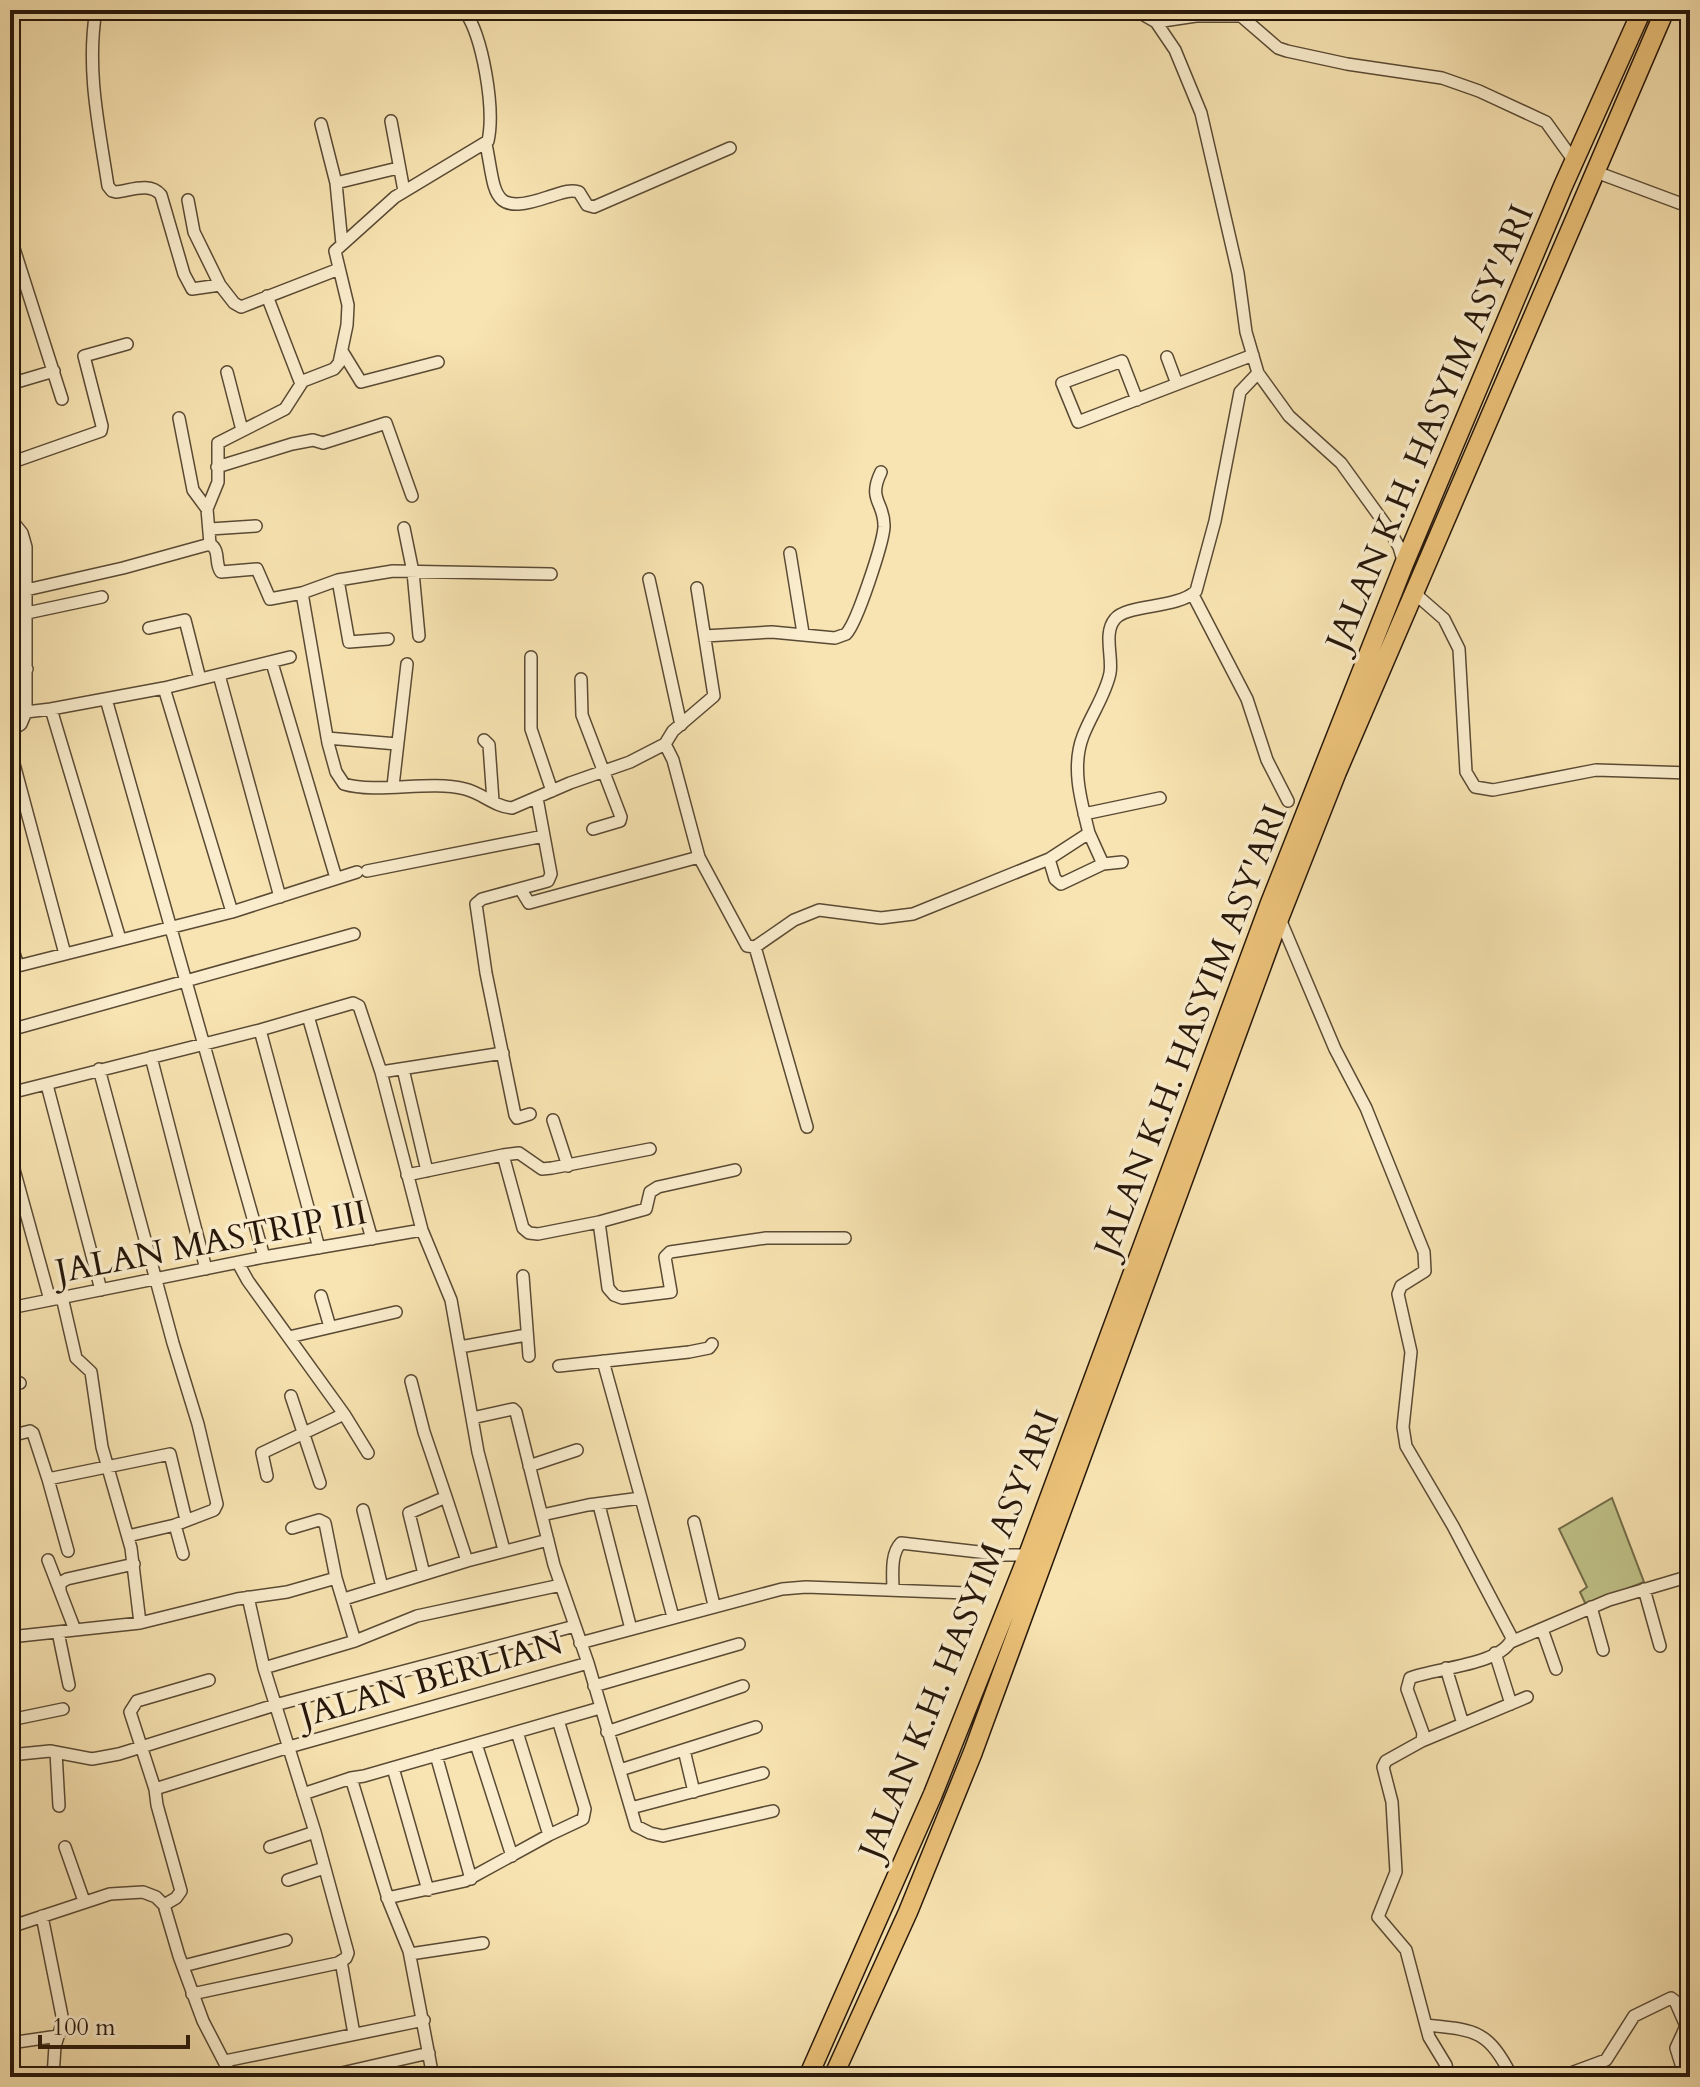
<svg xmlns="http://www.w3.org/2000/svg" width="1700" height="2087" viewBox="0 0 1700 2087" font-family="Cardo,serif">
<rect width="100%" height="100%" fill="#f8e4b2"/>
<filter id="stains"><feTurbulence type="fractalNoise" baseFrequency=".0025" numOctaves="4"/><feColorMatrix values="0 0 0 0 .2 0 0 0 0 .09 0 0 0 0 .02 0 0 0 .5 -.17"/></filter>
<radialGradient id="worn" r=".72"><stop offset=".6" stop-color="#630" stop-opacity="0"/><stop offset="1" stop-color="#630" stop-opacity=".3"/></radialGradient>
<path fill="#c0c389" stroke="#736d4a" stroke-width="2" d="M1612 1498 1644 1582 1586 1605 1580 1592 1587 1587 1559 1529Z"/>
<g fill="none" stroke-linecap="round" stroke-linejoin="round">
<defs>
<path id="minor" d="M96 10C86 70 99 127 108 186L112 191 116 192C132 190 150 182 161 195L184 274 192 289 220 285 234 303 241 307 339 269
M1135 10 1156 22 1175 50 1201 113 1238 273 1246 332 1258 373 1289 416 1341 463 1390 531 1399 547 1404 564
M1156 22 1196 16H1241L1278 48 1287 51 1347 64 1442 78 1479 91 1546 122 1574 161
M391 121 404 191
M321 124 336 183
M486 144C496 193 490 217 548 197 559 194 568 189 579 192L587 205 594 207 730 148
M1596 172 1690 207
M188 200 194 232 220 285
M10 236 62 399
M342 244 336 183 398 168
M267 296 301 384
M342 351 361 382 438 362
M1167 357 1177 384
M227 372 242 430
M10 384 54 371
M1137 400 1122 361 1062 383 1078 422 1253 355
M179 418 193 490 207 509
M10 463 101 431 102 426 84 356 127 344
M217 467 292 444 313 440 323 443 386 423 412 496
M10 518 22 533 26 547V712L21 724 10 731
M404 528 413 572 419 636
M210 529 256 526
M210 544C221 551 214 563 221 572L257 569 270 599 302 593 328 743 336 772 344 784C378 794 429 780 465 789 482 793 495 807 512 808L570 783 630 762 665 744 673 760 699 857 747 946 755 947 794 920 819 910 881 918 913 914 1049 859 1089 833C1081 801 1071 767 1083 736 1091 715 1106 694 1110 673 1113 657 1103 633 1115 619 1127 604 1177 609 1196 591L1215 521 1240 392 1258 373
M790 553 803 633
M649 579 681 725
M338 580 349 642 388 639
M26 590 123 568 210 544 207 509 218 482V443L285 409 303 381 334 369 339 363 347 325 348 305 335 251 395 197 488 141C495 109 483 36 464 10
M1415 591 1420 598 1444 619 1459 649 1466 772 1475 787 1493 790 1596 770 1690 773
M302 593 338 580 393 571 551 574
M1193 595 1247 699 1267 760 1288 801
M27 613 102 597
M149 628 185 620 200 679
M705 636 772 632 835 638 846 634C857 623 883 543 884 527 885 502 867 501 881 472
M531 657V729L552 791
M272 663 336 878
M10 670 27 669
M219 675 280 897
M581 679 582 715 621 817 620 821 593 829
M164 688 232 912
M106 699 264 1257
M51 709 120 939
M26 712 51 709 164 688 290 657
M327 738 397 744
M484 740 489 745 493 801
M665 744 673 731 714 696 697 588
M10 749 65 954
M393 786 407 664
M1084 814 1160 798
M1089 833 1103 864
M1049 859 1055 879 1061 884 1103 864 1122 862
M367 871 544 836 537 798
M521 890 529 903 699 857
M1280 919 1335 1049 1366 1108 1424 1252 1425 1271 1401 1286 1398 1294 1411 1352 1403 1427 1406 1446 1453 1526 1512 1638C1503 1665 1434 1668 1410 1678L1407 1689 1423 1733 1422 1741
M10 940 18 966
M755 947 807 1127
M10 968 232 912 357 872
M308 1016 372 1239
M10 1030 354 934
M260 1030 319 1248
M151 1057 206 1269
M99 1069 173 1343 198 1424 217 1504 214 1510 175 1525 128 1536
M403 1069 427 1171
M381 1072 503 1053
M47 1085 101 1290
M10 1093 260 1030 353 1003 359 1006 381 1072 422 1230 451 1300 478 1452 504 1550
M530 1114 517 1118 515 1115 486 973 476 904 482 899 548 881 551 874 544 836
M553 1120 568 1166
M10 1155 50 1300
M503 1155 519 1153 542 1169 552 1168 650 1149
M407 1175 503 1155 523 1228 529 1233 538 1234 599 1222 608 1288 614 1295 622 1298 671 1292 665 1257 670 1252 766 1238H845
M599 1222 646 1209 650 1192 658 1187 735 1170
M238 1263 248 1281 344 1414 368 1453
M523 1276 529 1356
M321 1296 330 1327
M62 1297 76 1358 91 1372 102 1447 131 1548 140 1623
M10 1308 264 1257 422 1230
M289 1337 396 1312
M460 1347 526 1335
M603 1361 641 1498
M559 1366 689 1352 709 1348 712 1344
M411 1381 424 1432 446 1497 409 1513 424 1574
M10 1385 20 1383
M291 1396 320 1483
M472 1418 513 1409 516 1412 554 1565 588 1663 636 1826 650 1833 663 1836 773 1811
M10 1436 30 1431 33 1433 48 1479 170 1454 186 1520
M529 1466 577 1450
M267 1476 262 1453 344 1414
M48 1479 68 1551
M446 1497 467 1561
M599 1505 631 1629
M363 1510 382 1587
M542 1515 588 1505 641 1498 673 1617
M694 1522 714 1605
M175 1525 183 1554
M292 1528 319 1520 325 1523 336 1578 355 1641
M10 1530 13 1538
M48 1560 75 1630
M60 1589V1583L67 1579 134 1564
M1644 1589 1660 1646
M893 1590C893 1576 890 1554 901 1543L1005 1555H1028
M248 1597 264 1668
M344 1599 467 1561 548 1540
M1591 1607 1603 1650
M1542 1629 1556 1669
M58 1632 69 1685
M10 1637 140 1623 237 1599 287 1592 336 1578
M1511 1642 1609 1600 1690 1576
M580 1643 782 1589 806 1587 967 1593
M1495 1653 1511 1704
M1446 1668 1463 1724
M594 1686 739 1644
M10 1720 63 1709
M517 1732 549 1835
M607 1732 743 1686
M476 1744 512 1856
M684 1750 694 1792
M56 1752 59 1806
M10 1755 50 1751 92 1759 119 1754 275 1705 575 1626
M436 1755 471 1879
M393 1768 428 1890
M620 1770 756 1727
M351 1778 389 1902 409 1951 433 2077
M155 1789 289 1747 588 1663
M303 1794 351 1778 364 1776 600 1708
M631 1808 763 1773
M65 1847 84 1901
M270 1847 315 1832
M288 1880 324 1868
M387 1898 465 1881 549 1835 583 1819 585 1809 558 1720
M164 1905 176 1898 181 1891 157 1805 155 1789 130 1712 137 1701 209 1680
M42 1916 63 2021 55 2046 53 2077
M10 1927 110 1894 143 1892 156 1897 164 1905 179 1956 203 2021 232 2077
M410 1954 483 1943
M341 1961 354 2034
M183 1966 286 1940
M192 1994 338 1963 346 1958 348 1953 315 1832 264 1668 355 1641 417 1616 561 1585
M1426 2025C1476 2030 1488 2030 1512 2077
M10 2043 58 2036
M225 2061 424 2020
M324 2077 429 2053
M1449 2077 1446 2065 1429 2037 1406 1950 1378 1917 1396 1872 1392 1802 1383 1767 1386 1761 1422 1741 1527 1697
M1560 2077 1606 2060 1634 2016 1671 1998 1675 2001 1686 2026 1676 2048 1685 2077"/>
<path id="trunk" d="M808 2077 933 1794 1028 1555 1270 903 1404 564 1563 186 1642 10
M833 2077 908 1912 973 1752 1279 919 1337 772 1665 10"/>
</defs>
<use href="#minor" stroke="#5a4a34" stroke-width="14"/>
<use href="#trunk" stroke="#26170a" stroke-width="21"/>
<use href="#minor" stroke="#faedcd" stroke-width="11"/>
<use href="#trunk" stroke="#ecc279" stroke-width="18"/>
</g>
<g text-anchor="middle" stroke-width="7" stroke-linejoin="round" paint-order="stroke">
<g font-size="34" fill="#26170a" stroke="#faedcd">
<text transform="translate(1429 427) rotate(-67)" y="12">JALAN K.H. HASYIM ASY'ARI</text>
<text transform="translate(1190 1030) rotate(-69)" y="12">JALAN K.H. HASYIM ASY'ARI</text>
<text transform="translate(211 1241) rotate(-11)" y="12">JALAN MASTRIP III</text>
<text transform="translate(958 1634) rotate(-68)" y="12">JALAN K.H. HASYIM ASY'ARI</text>
<text transform="translate(431 1678) rotate(-16)" y="12">JALAN BERLIAN</text>
</g>
</g>
<rect width="1700" height="2087" fill="none" stroke="#f8e4b2" stroke-width="40"/>
<rect x="12" y="12" width="1676" height="2063" fill="none" stroke="#26170a" stroke-width="4"/>
<rect x="20" y="20" width="1660" height="2047" fill="none" stroke="#26170a" stroke-width="2"/>
<path d="M40 2035v12h148v-12" fill="none" stroke="#26170a" stroke-width="4"/>
<text x="52" y="2035" font-size="24" fill="#26170a" stroke="#faedcd" stroke-width="6" paint-order="stroke">100 m</text>
<rect width="100%" height="100%" filter="url(#stains)"/>
<rect width="100%" height="100%" fill="url(#worn)"/>
</svg>
